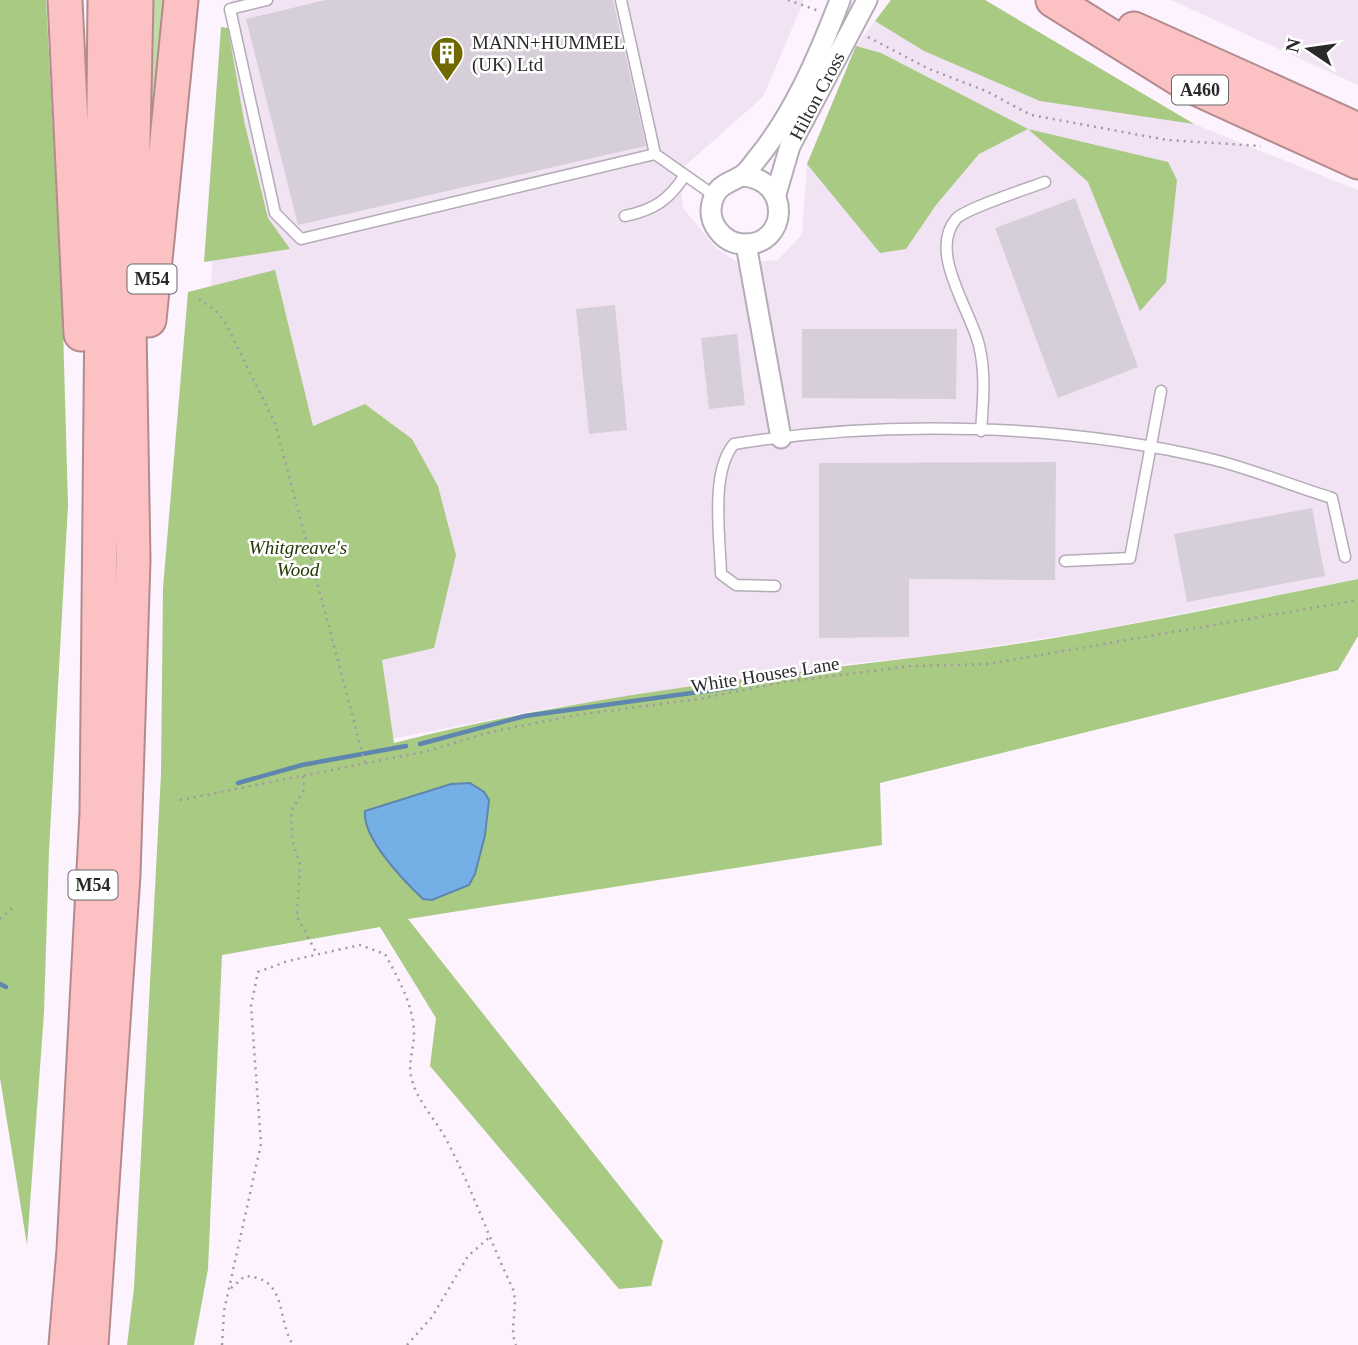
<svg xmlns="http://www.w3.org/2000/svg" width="1358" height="1345" viewBox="0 0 1358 1345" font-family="'Times New Roman',serif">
<rect width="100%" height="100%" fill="#fcf3fe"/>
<path fill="#f1e3f3" d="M232 0H804L763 97 679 171 683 208 716 248 739 263 778 260 802 234 807 164 856 46 891 0H985L1194 124 1358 190V579L1103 629 938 655 828 666 718 685 555 707 299 757 211 287 224 61Z
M1171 0H1358V85Z"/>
<path fill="#c0dba4" d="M154 0H168L153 127 148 126Z"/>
<path fill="#a8ca83" d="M0 0H46L62 292 68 505 49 851 44 1013 27 1245 0 1078Z
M891 0H985L1194 124 1040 101 924 51 875 21Z
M221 27 228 28 244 121 268 218 290 249 204 262Z
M856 46 881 53 1028 129 1168 162 1177 180 1166 282 1140 311 1088 182 1028 129 979 154 936 205 906 249 880 253 807 164Z
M275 270 313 426 365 404 412 439 438 486 456 555 434 648 382 660 394 743C571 698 755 677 936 655 1078 638 1218 607 1358 579V636L1338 670 880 783 882 845 408 919 663 1241 651 1286 619 1289 430 1066 436 1018 380 927 222 955 208 1269 194 1345H127L134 1288 161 774 163 588 188 292Z"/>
<path fill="#74afe6" stroke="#5e86ae" stroke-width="2" d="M470 783 484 792 489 800 485 835 475 874 469 885 432 900 423 899C404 881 362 838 365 811L451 784Z"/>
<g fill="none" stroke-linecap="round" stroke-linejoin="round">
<path stroke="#5e86ae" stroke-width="4.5" d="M420 744 525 716 735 687
M238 783 302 765 406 746
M0 984 6 987"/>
</g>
<path fill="#d6ced8" d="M326 0H613L646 146 298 225 246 19Z
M1075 198 1138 367 1058 398 995 228Z
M615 305 627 430 589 434 576 309Z
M802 329H957L956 399 802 398Z
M737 334 745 405 709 409 701 338Z
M1056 462 1055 580 909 579V637L819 638V463Z
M1312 508 1325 576 1187 602 1174 534Z"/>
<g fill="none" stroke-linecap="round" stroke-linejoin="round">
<defs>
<path id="lane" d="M267 0 230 9 275 213 301 239 655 154
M621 0 655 154 715 196
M625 216C654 210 669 200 685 175
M981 431C983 402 986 374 979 345 970 309 928 252 956 219 964 209 1029 188 1045 182
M1065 561 1130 558 1161 391
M775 586 736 585 721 574C720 537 710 472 734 444 885 419 1067 424 1215 460 1254 470 1293 486 1332 498L1345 557"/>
<g id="street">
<path d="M742 176C793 179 788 247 743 244 723 243 707 223 712 203 716 185 728 184 741 176 747 173 752 165 756 160 794 114 819 55 840 0"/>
<path id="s1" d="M776 194 790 146 867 0"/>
<path d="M746 244 781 438"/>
</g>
<path id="highway" d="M65 0 81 334
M1053 0 1189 85 1358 162
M1134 29 1358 130
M149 320 181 0
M66 1345 74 1250 97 813 105 0
M91 1345 123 875 133 560 129 326 136 0"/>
</defs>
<use href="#lane" stroke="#b4acb6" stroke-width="13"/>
<use href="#street" stroke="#b4acb6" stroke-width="23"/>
<use href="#highway" stroke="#b38b8e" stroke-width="37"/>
<path stroke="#a19aa2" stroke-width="2.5" stroke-dasharray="2 5" stroke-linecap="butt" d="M788 0 819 11
M868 37 929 69 986 91 1031 115 1167 140 1261 146
M199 299 215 310 226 324 275 423 365 763
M303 776 304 789 291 812 292 839 300 865 297 917 317 954
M180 800 428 751 490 732 577 715 698 699 784 682 912 666 988 664 1358 600
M0 919 13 907
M231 1288 245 1276C288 1278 276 1317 293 1345
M222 1345 224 1311 261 1144 251 1006 258 972 288 961 360 945 385 954C398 978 414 1006 414 1034 414 1048 408 1063 411 1076 416 1101 436 1119 447 1141 472 1188 489 1239 512 1287 520 1304 508 1328 516 1345
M407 1345 432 1317 468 1256 491 1236"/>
<use href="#lane" stroke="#fff" stroke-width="10"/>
<use href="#street" stroke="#fff" stroke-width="19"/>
<use href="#highway" stroke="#fcc1c3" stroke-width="33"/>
</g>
<defs>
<symbol id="building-pin" viewBox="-11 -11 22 30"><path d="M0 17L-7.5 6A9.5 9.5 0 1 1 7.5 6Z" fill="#706900" stroke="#fff"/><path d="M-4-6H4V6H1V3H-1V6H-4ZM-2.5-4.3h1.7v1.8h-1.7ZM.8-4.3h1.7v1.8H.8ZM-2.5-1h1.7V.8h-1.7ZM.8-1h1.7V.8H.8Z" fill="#fff"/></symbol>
</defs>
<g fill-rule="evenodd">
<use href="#building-pin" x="428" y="34" width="38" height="52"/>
</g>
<g text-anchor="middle" stroke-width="5" stroke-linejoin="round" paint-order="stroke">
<g fill="#fff" stroke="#6b686b" stroke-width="2">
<rect x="1172" y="75.5" width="56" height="29" rx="5"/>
<rect x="127.5" y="264.5" width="49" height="29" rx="5"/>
<rect x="68.5" y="870.5" width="49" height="29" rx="5"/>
</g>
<g font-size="18" font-weight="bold" fill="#2b282c">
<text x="1200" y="96">A460</text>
<text x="152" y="285">M54</text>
<text x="93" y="891">M54</text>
</g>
<g font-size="19" fill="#2b282c" stroke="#fff" text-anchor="start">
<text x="472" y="49">MANN+HUMMEL<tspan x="472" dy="22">(UK) Ltd</tspan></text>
</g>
<g font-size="19" fill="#2b282c" stroke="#fff">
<text dy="7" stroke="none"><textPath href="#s1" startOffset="107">Hilton Cross</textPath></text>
<text transform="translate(765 674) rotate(-9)" y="7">White Houses Lane</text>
</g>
<g font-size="19" font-style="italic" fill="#253905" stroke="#fff">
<text x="298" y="554">Whitgreave's<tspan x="298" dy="22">Wood</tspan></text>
</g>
</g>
<g transform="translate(1309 49) rotate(283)" stroke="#ffffff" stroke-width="5" paint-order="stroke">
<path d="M0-5L12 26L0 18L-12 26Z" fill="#2b282c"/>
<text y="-10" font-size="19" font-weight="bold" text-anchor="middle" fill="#2b282c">N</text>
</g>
</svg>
